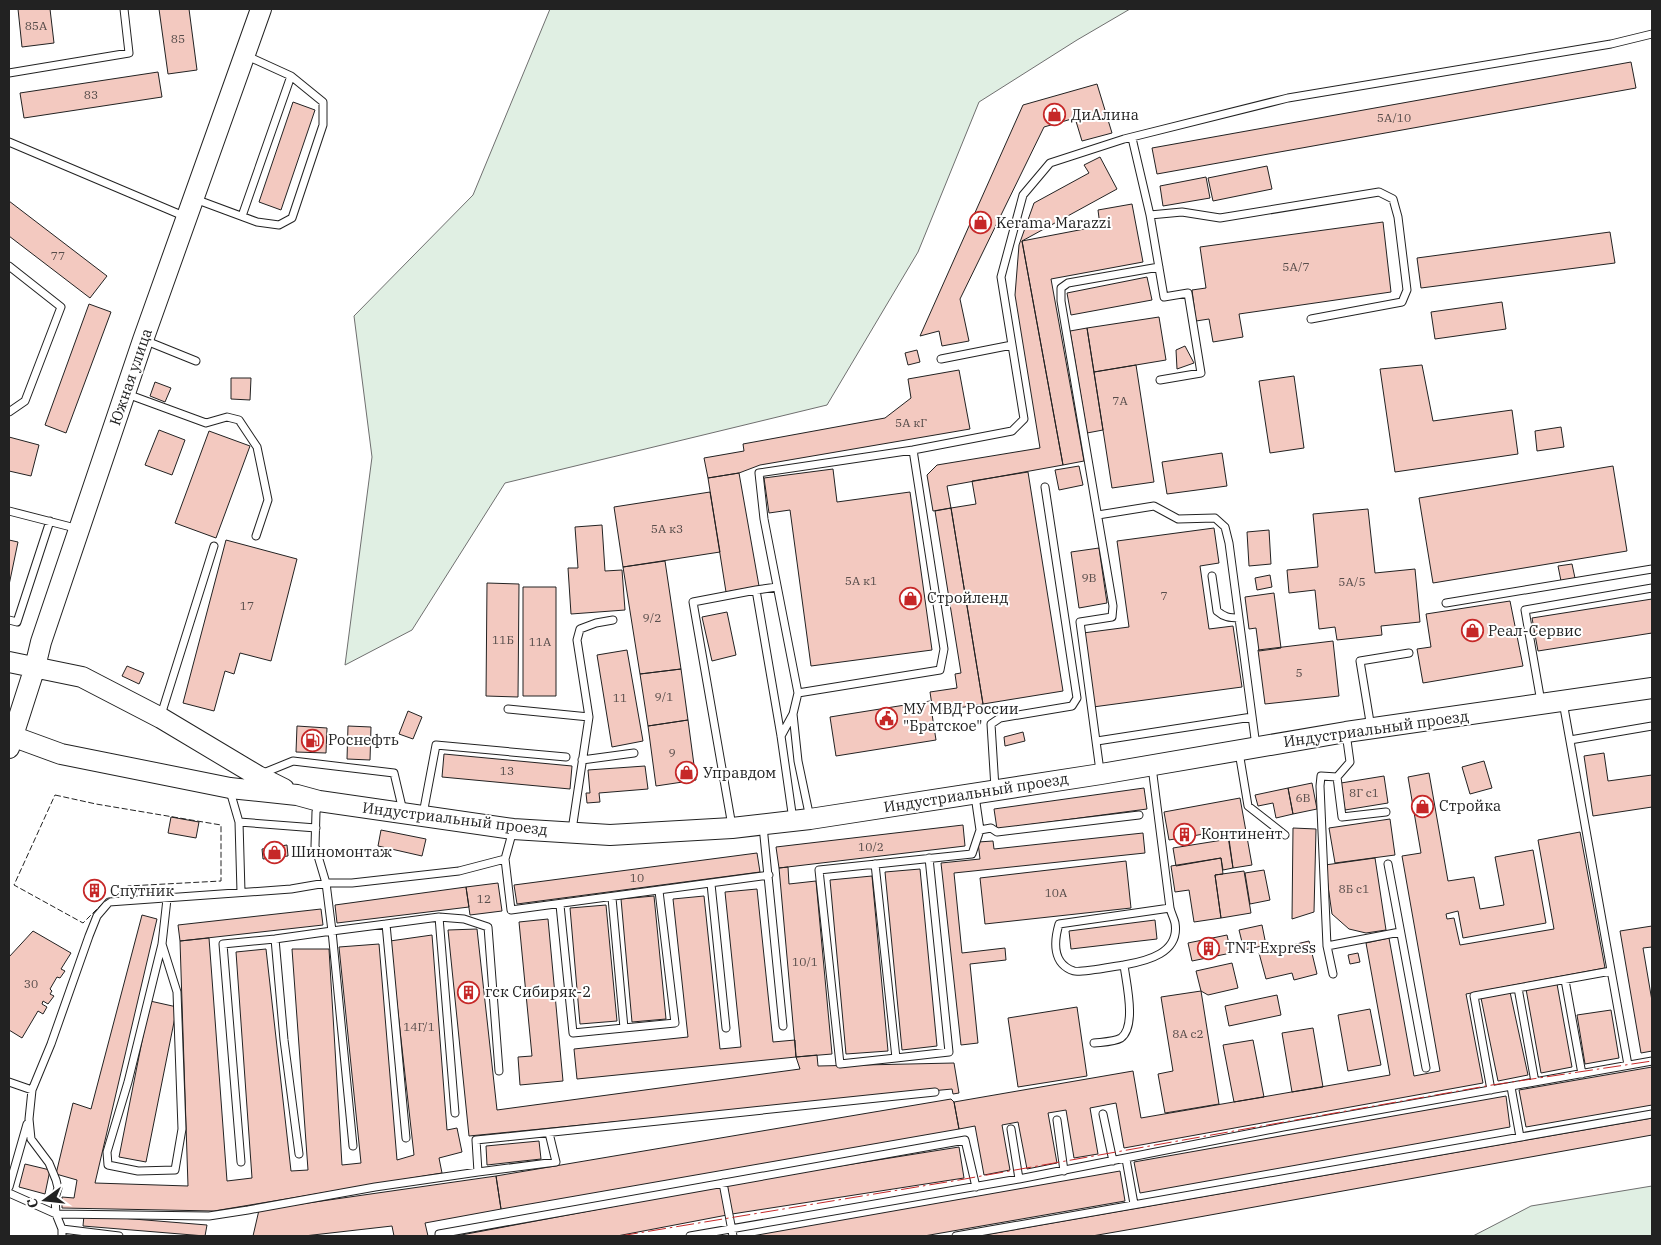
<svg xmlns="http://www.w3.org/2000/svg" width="1661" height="1245" viewBox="0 0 1661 1245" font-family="'IBM Plex Serif',serif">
<rect width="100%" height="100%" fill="#fff"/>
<path fill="#e0efe3" stroke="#6f6f6f" d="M550 9H1130L1077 40 979 102 918 252 827 405 505 483 412 630 345 665 372 457 354 316 473 195Z
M1652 1186V1236H1473L1531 1206Z"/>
<path fill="#f3c9c0" stroke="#222" d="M18 9H50L54 43 22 47Z
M159 9H189L197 70 168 74Z
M1631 62 1636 88 1157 174 1152 148Z
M158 72 162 97 24 118 20 93Z
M1097 84 1112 133 1082 141 1075 118 1044 127 960 299 969 341 942 346 939 331 920 336 1023 105Z
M293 102 315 110 281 210 259 202Z
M1100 157 1117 189 1022 241 1063 465 947 486 951 508 933 511 927 475 937 465 1040 448 1015 295 1019 245 1034 203 1089 173 1084 165Z
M1267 166 1272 189 1213 201 1208 178Z
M1206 177 1210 198 1163 206 1160 186Z
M9 201 107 276 90 298 9 236Z
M1132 204 1143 262 1051 279 1084 461 1063 465 1022 241 1100 226 1098 210Z
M1383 222 1391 292 1239 314 1243 337 1213 342 1209 319 1196 321 1192 290 1206 288 1200 247Z
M1610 232 1615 263 1421 288 1417 258Z
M1147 277 1152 300 1071 315 1067 293Z
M1502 302 1506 329 1435 339 1431 312Z
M89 304 111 312 66 433 45 425Z
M1159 317 1166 360 1094 372 1087 328Z
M1087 328 1103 430 1087 433 1070 331Z
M1185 346 1194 363 1177 369 1176 350Z
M917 350 920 362 908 365 905 353Z
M1136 365 1154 482 1112 488 1094 372Z
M1422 365 1433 421 1512 410 1518 454 1395 472 1380 369Z
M959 370 970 429 760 465 739 473 708 478 704 458 744 451 743 444 885 418 911 398 908 379Z
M1294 376 1304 448 1270 453 1259 381Z
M231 378H251L250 400 231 399Z
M155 382 171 388 165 402 150 396Z
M1561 427 1564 447 1537 451 1535 431Z
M159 430 185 440 172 475 145 465Z
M209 431 250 446 216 538 175 523Z
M9 437 39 445 31 476 9 471Z
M1222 453 1227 486 1167 494 1162 462Z
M1079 466 1083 485 1059 490 1055 470Z
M1613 466 1627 551 1433 583 1419 498Z
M833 469 837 502 910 492 932 650 811 666 790 510 769 513 764 478Z
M1028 472 1063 691 983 704 951 508 976 504 972 481Z
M739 473 759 586 726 592 708 478Z
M710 492 720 552 623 567 614 507Z
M951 508 983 704 933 712 930 692 957 688 955 674 961 673 935 511Z
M1368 509 1375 573 1415 569 1420 622 1381 626 1382 635 1337 640 1335 627 1319 629 1315 590 1289 593 1287 570 1318 567 1313 514Z
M602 525 605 571 622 570 625 610 571 614 568 568H578L575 527Z
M1214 528 1219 563 1200 566 1209 629 1233 626 1242 687 1093 707 1083 633 1129 627 1117 541Z
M1269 530 1271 564 1249 566 1247 532Z
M9 540 18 542 9 585Z
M226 540 297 559 271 661 240 653 234 674 225 671 214 711 183 703Z
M1099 548 1107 603 1079 608 1071 552Z
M665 561 681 669 640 674 623 567Z
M1572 564 1575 578 1561 581 1558 566Z
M1270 575 1272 587 1257 590 1255 578Z
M487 583 519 584 518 697 486 696Z
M523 587H556V696H523Z
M1274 593 1281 648 1259 651 1256 628 1249 629 1245 597Z
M1652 599V633L1538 651 1532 618Z
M1510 601 1523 666 1423 683 1417 649 1431 647 1426 614Z
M727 612 736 655 712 661 702 617Z
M1333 641 1339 696 1265 704 1258 650Z
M627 650 643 741 612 747 597 655Z
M127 666 144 673 139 684 122 676Z
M681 669 688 720 648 726 640 674Z
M930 701 936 740 836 756 830 717Z
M408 711 422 717 413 739 399 734Z
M688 720 696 780 656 786 648 726Z
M297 726 327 728 326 753 296 752Z
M348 726 371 727 370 760 347 759Z
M1023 732 1025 741 1005 746 1004 737Z
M1604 753 1608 781 1652 775V807L1593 816 1584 756Z
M444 754 572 766 570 789 442 777Z
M1484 761 1492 788 1470 794 1462 767Z
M645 766 648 789 599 793 600 802 587 803 586 793H590L588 770Z
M1429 773 1448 881 1474 877 1480 909 1504 905 1495 857 1533 850 1546 923 1463 938 1458 911 1446 914 1447 919 1454 918 1460 945 1554 929 1538 840 1580 832 1605 968 1466 994 1483 1083 1124 1148 1116 1103 1090 1108 1098 1154 1074 1158 1066 1110 1048 1113 1057 1163 1027 1169 1018 1122 1002 1125 1010 1170 984 1175 975 1126 959 1129 954 1102 1133 1071 1141 1118 1390 1075 1366 943 1389 938 1414 1076 1440 1071 1402 856 1421 853 1408 777Z
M1384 776 1388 803 1345 810 1341 783Z
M1312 783 1317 809 1293 814 1288 788Z
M1144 788 1147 809 997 829 994 809Z
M1288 788 1293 814 1276 818 1273 803 1258 806 1255 795Z
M1240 798 1252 865 1233 868 1227 830 1169 840 1164 812Z
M171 817 199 822 196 838 168 833Z
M1390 819 1395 855 1335 863 1329 828Z
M963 825 965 846 779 868 776 847Z
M1293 828 1316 829 1314 912 1292 919Z
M381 830 426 839 422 856 378 846Z
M1143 833 1145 853 954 873 962 953 1005 948 1006 960 970 964 978 1043 961 1045 941 863 980 859 978 842 993 841 994 849Z
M1229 839 1233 868 1223 870 1221 858 1176 866 1173 848Z
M287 845 288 856 263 859 262 849Z
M757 853 760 872 517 904 514 885Z
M1221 858 1223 874 1215 875 1221 918 1194 922 1189 890 1175 892 1171 866Z
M1375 858 1386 930 1366 933 1349 929 1332 914 1325 865Z
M1126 861 1131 908 985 924 980 878Z
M788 867 789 884 816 881 832 1054 796 1057 779 868Z
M920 869 937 1046 902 1050 885 872Z
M1264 870 1270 900 1250 904 1245 873Z
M1244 871 1251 913 1221 918 1215 875Z
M872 876 888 1051 846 1054 830 880Z
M92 883 102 888 96 899 86 893Z
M498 883 502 911 470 915 466 887Z
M466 887 469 907 337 923 335 905Z
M757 889 773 1042 795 1040 796 1057 577 1079 574 1049 688 1037 673 899 704 896 720 1049 741 1047 725 892Z
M654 896 666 1019 632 1022 621 899Z
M606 905 617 1021 580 1024 570 908Z
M321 909 323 925 180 941 178 925Z
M142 915 157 919 95 1183 188 1186 180 941 209 938 227 1181 252 1178 236 952 266 949 291 1171 308 1170 292 949H329L342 1165 361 1163 339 947 379 944 397 1160 414 1155 390 941 432 935 447 1130 457 1128 462 1152 439 1158 442 1173 214 1211 62 1208V1197L74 1198 77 1180 56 1174 73 1103 91 1109Z
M548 919 563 1081 520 1085 518 1057 532 1056 519 922Z
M1155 920 1157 939 1071 949 1069 931Z
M1262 925 1266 945 1244 950 1239 930Z
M1652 926V947L1643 948 1652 1001V1051L1641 1053 1620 931Z
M477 929 497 1110 800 1069 796 1057 817 1055 818 1066 954 1063 959 1093 953 1094 952 1089 469 1136 448 930Z
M33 931 71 953 61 969 65 971 60 978 57 977 50 989 52 991 50 994 54 996 48 1004 43 1001 42 1004 47 1007 43 1014 38 1011 22 1038 9 1030V957Z
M1227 935 1231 953 1192 961 1188 943Z
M1309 941 1317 974 1294 980 1292 973 1266 979 1259 953Z
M1358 953 1360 962 1350 964 1348 955Z
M1232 963 1238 988 1208 995 1201 991 1196 971Z
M1557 984 1572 1067 1541 1073 1526 989Z
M1201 991 1219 1104 1165 1113 1158 1074 1173 1071 1161 997Z
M1510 992 1528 1075 1498 1081 1481 998Z
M1277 995 1281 1015 1229 1026 1225 1006Z
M150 1001 177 1007 146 1162 119 1157Z
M1077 1007 1087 1076 1018 1087 1008 1018Z
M1370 1009 1381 1065 1348 1071 1338 1015Z
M1611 1010 1619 1058 1585 1064 1577 1015Z
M1313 1028 1323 1087 1292 1092 1282 1033Z
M1253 1040 1264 1097 1234 1102 1223 1045Z
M1652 1067V1105L1526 1127 1519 1090Z
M1506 1096 1510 1127 1140 1193 1134 1162Z
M951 1099 954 1102 959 1129 501 1209 496 1176Z
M1652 1118V1135L1144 1227 1092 1236H978Z
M539 1141 541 1159 487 1165 486 1146Z
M959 1147 964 1178 732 1214 727 1184Z
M25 1164 50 1170 45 1194 19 1187Z
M1120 1171 1125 1201 924 1236H752Z
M496 1176 501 1209 425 1223 428 1236H394L392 1226 304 1236H253L259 1210Z
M722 1186 727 1215 617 1236H456Z
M84 1215 207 1225 205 1236 83 1226Z"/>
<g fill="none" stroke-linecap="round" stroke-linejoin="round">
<defs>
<path id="lane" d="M9 73 129 53 124 9
M1132 138 1150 215 1164 297 1188 293 1201 373 1160 380
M9 142 186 217
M195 199 257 222 279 225 292 218 323 125V102L291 76 247 56
M1150 215 1182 212 1220 218 1379 192 1393 199 1398 217 1407 290 1402 302 1311 319
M242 216 291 76
M9 266 61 307 25 401 9 412
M144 340 196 361
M941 359 1012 345
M127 394 206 423 227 417 239 420 257 447 268 500 256 536
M9 511 79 529
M1098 515 1154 506 1178 519 1215 518 1225 527 1229 543 1256 746
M1212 576 1217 611C1224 617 1229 618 1239 618
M777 587 756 590 781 736 793 820
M1446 603 1652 569
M9 620 17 622 50 521
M798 693 764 519 759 473 913 450 1012 431 1024 419 1001 277 1023 195 1050 163 1124 139 1288 98 1611 44 1652 34
M1541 702 1525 610 1652 588
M1563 702 1628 1065
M508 709 589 717
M161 715 214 546
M1371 728 1360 661 1409 653
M781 736 793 714
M1570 740 1652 726
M1097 741 1252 717
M1239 752 1248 806 1285 835
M582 760 634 753
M1152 767 1170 908
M1100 771 1080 622 1112 617 1113 606 1061 301V288L1068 283 1159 267
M261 774 293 761 394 773 403 811
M1337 777 1350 762 1346 733
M995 788 991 724 1000 718 1072 706 1077 698 1045 487
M230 791 239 822 241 892
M1386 812 1342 817 1337 777 1321 776 1320 786 1327 946 1400 932
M423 814 436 745 566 757
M810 818 798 761 793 714 798 693 940 670 944 649 913 450
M239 822 316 828
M732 826 693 602 756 590
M763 826 783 1026
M572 830 589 717 577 640 580 629 596 623 613 620
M980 830 991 828 997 832 1139 815
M505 859 511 910 769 875
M875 864 896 1058 949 1052 929 858
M1388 864 1426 1068
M711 884 726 1028
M612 898 624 1028
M560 905 573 1033 675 1023 659 891
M439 917 464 919 488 927 499 1071
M386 924 439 917 455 1113
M275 939 284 1040 299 1154
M162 944 177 992 182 1129 175 1170 138 1171 108 1165 107 1152 128 1082 162 944 167 899
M1327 946 1333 974
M1565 980 1582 1074
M1518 988 1535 1082
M1094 1043C1102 1042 1114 1042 1121 1038 1137 1026 1126 982 1124 965 1115 966 1081 973 1074 971 1052 964 1054 941 1059 924L1170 908C1171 913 1174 918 1175 923 1180 953 1147 961 1124 965
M896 1058 840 1064 819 870 972 854 980 830 975 796
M9 1082 32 1090
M1511 1087 1520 1137
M1491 1090 1474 996 1611 971
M1103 1114 1113 1161
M1057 1120 1064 1171
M1011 1129 1019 1179
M353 1146 332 931 386 924 406 1138
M1126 1159 1134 1204
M241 1162 223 944 275 939 332 931 326 883 315 846 316 812 319 802
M478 1172 556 1162 549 1133
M723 1183 733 1236
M9 1187 27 1124
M9 1193 56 1214 209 1216 248 1210 375 1187 478 1172 476 1140 935 1092
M62 1229 119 1236
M62 1236V1229L56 1214 55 1198 58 1188 56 1180 49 1163 31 1139 29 1119 32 1090 51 1044 89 936 97 916 109 902 291 889 326 883H352L459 871 505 859 513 830
M439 1236V1234L965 1140 976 1187
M690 1236 1019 1179 1283 1127 1652 1061
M956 1236 1652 1114"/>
<path id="secondary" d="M9 662 82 677 161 718 258 776 284 789
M9 735 61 754 230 788 297 795 319 801 513 829 610 835 732 828 810 819 1101 774 1346 732 1652 688
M9 748 35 667 41 642 143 340 261 9"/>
</defs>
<use href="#lane" stroke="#222" stroke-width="9"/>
<use href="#secondary" stroke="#222" stroke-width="22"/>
<use href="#lane" stroke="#fff" stroke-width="7"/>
<use href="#secondary" stroke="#fff" stroke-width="20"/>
<path stroke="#222" stroke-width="1" stroke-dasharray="6 2.5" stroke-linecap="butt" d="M55 795 96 804 221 825V881L128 886 104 902 83 923 14 885Z"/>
<path stroke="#c62828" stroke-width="1" stroke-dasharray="18 4 2.5 4" stroke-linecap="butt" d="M620 1236 959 1180 1492 1085 1652 1061"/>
</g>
<defs>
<symbol id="shop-ring" viewBox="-11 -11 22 22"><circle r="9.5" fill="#fff" stroke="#c62828" stroke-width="1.5"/><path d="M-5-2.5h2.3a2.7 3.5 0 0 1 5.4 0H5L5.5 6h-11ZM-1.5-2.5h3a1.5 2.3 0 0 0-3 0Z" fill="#c62828"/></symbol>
<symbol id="civic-ring" viewBox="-11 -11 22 22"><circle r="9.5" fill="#fff" stroke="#c62828" stroke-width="1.5"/><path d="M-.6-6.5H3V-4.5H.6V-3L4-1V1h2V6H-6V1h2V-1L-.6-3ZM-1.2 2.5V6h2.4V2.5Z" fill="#c62828"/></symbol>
<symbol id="fuel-ring" viewBox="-11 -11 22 22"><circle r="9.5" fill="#fff" stroke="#c62828" stroke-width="1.5"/><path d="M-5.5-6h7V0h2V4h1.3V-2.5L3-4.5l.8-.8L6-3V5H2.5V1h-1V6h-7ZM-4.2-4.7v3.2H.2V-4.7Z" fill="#c62828"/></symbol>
<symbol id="building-ring" viewBox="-11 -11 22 22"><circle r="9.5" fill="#fff" stroke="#c62828" stroke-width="1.5"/><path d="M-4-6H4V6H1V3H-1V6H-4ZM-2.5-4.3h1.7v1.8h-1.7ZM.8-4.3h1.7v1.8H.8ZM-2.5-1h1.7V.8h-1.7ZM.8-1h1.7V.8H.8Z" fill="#c62828"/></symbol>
</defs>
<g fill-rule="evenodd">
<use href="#shop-ring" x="1042" y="102" width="25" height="25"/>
<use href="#shop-ring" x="968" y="210" width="25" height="25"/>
<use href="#shop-ring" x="898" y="586" width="25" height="25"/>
<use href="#shop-ring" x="1460" y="618" width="25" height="25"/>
<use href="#civic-ring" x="874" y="706" width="25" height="25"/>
<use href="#fuel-ring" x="300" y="728" width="25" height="25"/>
<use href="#shop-ring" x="674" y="760" width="25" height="25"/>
<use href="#shop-ring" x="1410" y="794" width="25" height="25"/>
<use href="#building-ring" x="1172" y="822" width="25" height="25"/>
<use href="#shop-ring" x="262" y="840" width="25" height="25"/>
<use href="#building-ring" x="82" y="878" width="25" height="25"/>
<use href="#building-ring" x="1196" y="936" width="25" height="25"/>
<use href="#building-ring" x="456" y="980" width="25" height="25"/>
</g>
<g text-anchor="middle" stroke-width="4" stroke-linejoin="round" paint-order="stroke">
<g font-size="12" fill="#564c4a">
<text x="36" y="30">85А</text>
<text x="178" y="43">85</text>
<text x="91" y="99">83</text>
<text x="1394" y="122">5А/10</text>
<text x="58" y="260">77</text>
<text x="1296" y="271">5А/7</text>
<text x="1120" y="405">7А</text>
<text x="911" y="427">5А кГ</text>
<text x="667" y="533">5А к3</text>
<text x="1089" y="582">9В</text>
<text x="861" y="585">5А к1</text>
<text x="1352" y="586">5А/5</text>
<text x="1164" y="600">7</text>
<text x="247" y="610">17</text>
<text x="652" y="622">9/2</text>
<text x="503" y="644">11Б</text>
<text x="540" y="646">11А</text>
<text x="1299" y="677">5</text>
<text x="664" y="701">9/1</text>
<text x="620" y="702">11</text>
<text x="672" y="757">9</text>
<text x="507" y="775">13</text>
<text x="1364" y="797">8Г с1</text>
<text x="1303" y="802">6В</text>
<text x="871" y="851">10/2</text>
<text x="637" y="882">10</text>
<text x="1354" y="893">8Б с1</text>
<text x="1056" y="897">10А</text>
<text x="484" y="903">12</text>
<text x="805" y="966">10/1</text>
<text x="31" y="988">30</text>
<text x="419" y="1031">14Г/1</text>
<text x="1188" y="1038">8А с2</text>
</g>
<g font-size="15" fill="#222" stroke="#fff" text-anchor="start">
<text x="1071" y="120">ДиАлина</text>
<text x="996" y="228">Kerama Marazzi</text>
<text x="927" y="603">Стройленд</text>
<text x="1488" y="636">Реал-Сервис</text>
<text x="903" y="714">МУ МВД России<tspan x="903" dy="17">"Братское"</tspan></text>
<text x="328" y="745">Роснефть</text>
<text x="703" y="778">Управдом</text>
<text x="1439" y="811">Стройка</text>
<text x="1201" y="839">Континент</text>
<text x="291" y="857">Шиномонтаж</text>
<text x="110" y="896">Спутник</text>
<text x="1225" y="953">TNT Express</text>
<text x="485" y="997">гск Сибиряк-2</text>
</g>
<g font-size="15" fill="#222" stroke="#fff">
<text transform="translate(131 377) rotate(-71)" y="5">Южная улица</text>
<text transform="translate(1376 729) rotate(-8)" y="5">Индустриальный проезд</text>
<text transform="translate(976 793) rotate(-9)" y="5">Индустриальный проезд</text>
<text transform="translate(455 819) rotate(7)" y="5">Индустриальный проезд</text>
</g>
</g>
<rect width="1661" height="1245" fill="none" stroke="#222222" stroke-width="20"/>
<g transform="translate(45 1200) rotate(255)" stroke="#ffffff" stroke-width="4" paint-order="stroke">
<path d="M0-4L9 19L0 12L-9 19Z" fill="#222222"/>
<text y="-8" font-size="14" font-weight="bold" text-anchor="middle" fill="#222222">С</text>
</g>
</svg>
